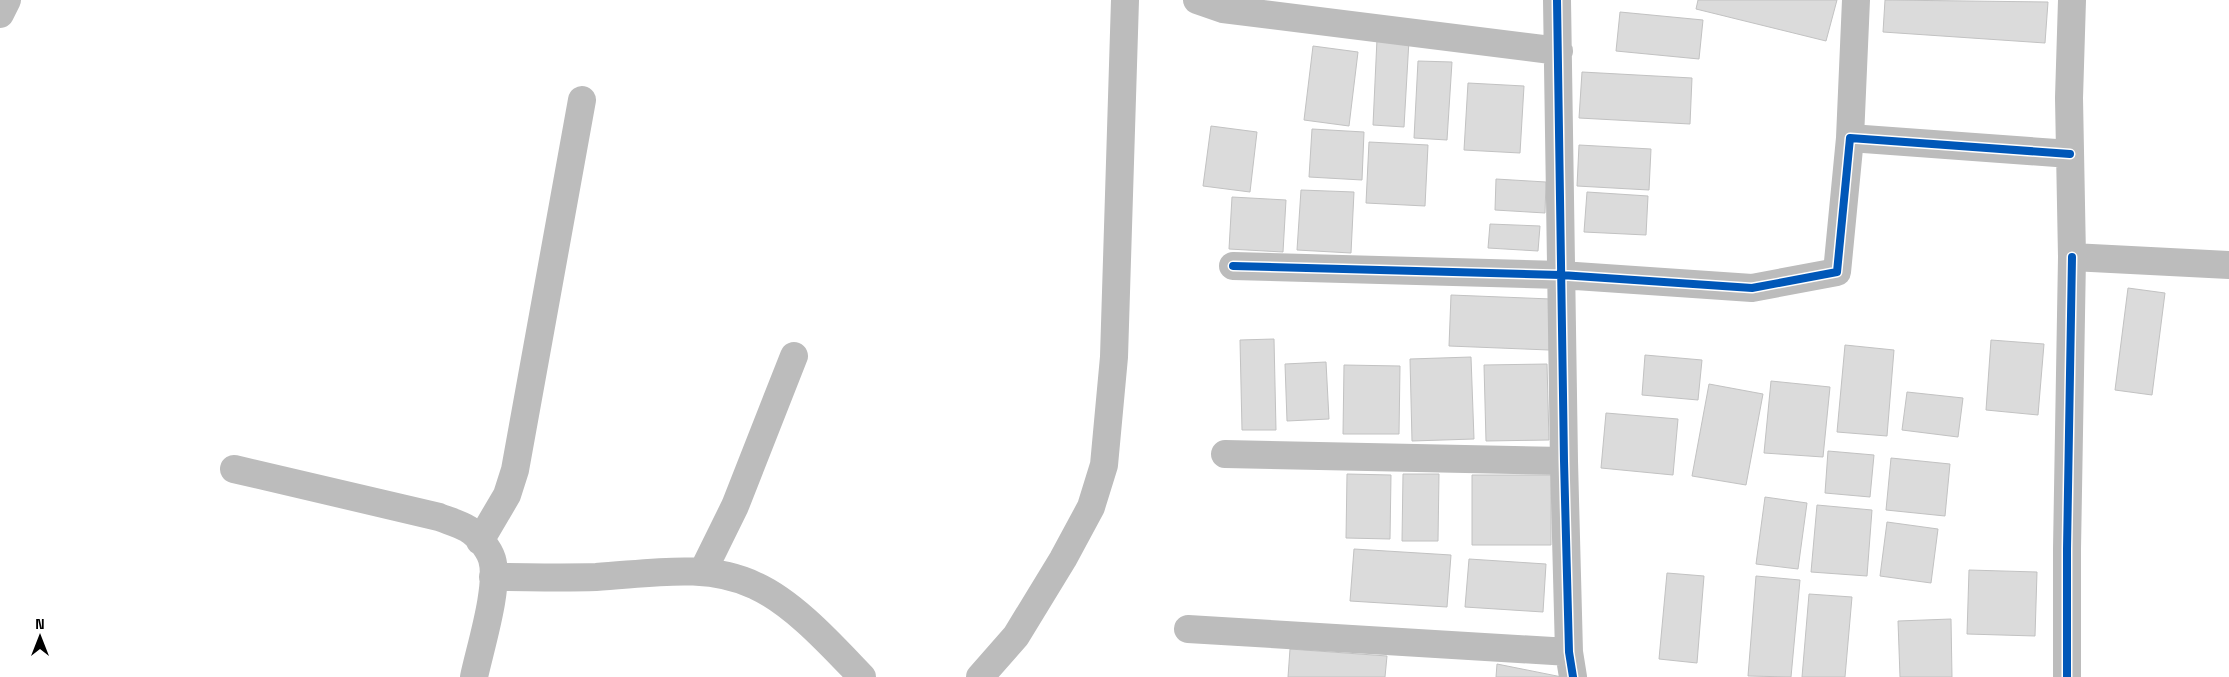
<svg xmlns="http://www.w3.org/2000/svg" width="2229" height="677" viewBox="0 0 2229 677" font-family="'Space Grotesk',sans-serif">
<rect width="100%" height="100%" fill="#fff"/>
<path fill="#dbdbdb" stroke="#c2c2c2" d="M1698 0H1837L1826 41 1696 9Z
M1885 0 2048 2 2045 43 1883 32Z
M1620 12 1703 20 1699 59 1616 51Z
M1377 39 1409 40 1404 127 1373 125Z
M1313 46 1358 52 1349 126 1304 120Z
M1418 61 1452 62 1447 140 1414 138Z
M1582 72 1692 78 1690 124 1579 118Z
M1468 83 1524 86 1520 153 1464 150Z
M1211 126 1257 132 1250 192 1203 186Z
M1312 129 1364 132 1362 180 1309 177Z
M1369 142 1428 145 1425 206 1366 203Z
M1579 145 1651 149 1649 190 1577 186Z
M1496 179 1546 182 1545 213 1495 210Z
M1301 190 1354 192 1351 253 1297 250Z
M1587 192 1648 196 1646 235 1584 232Z
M1232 197 1286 200 1283 252 1229 249Z
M1490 224 1540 226 1538 251 1488 248Z
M2128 288 2165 293 2152 395 2115 390Z
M1451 295 1551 299 1549 350 1449 346Z
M1274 339 1276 430H1242L1240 340Z
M1991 340 2044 344 2038 415 1986 410Z
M1845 345 1894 350 1887 436 1837 432Z
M1645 355 1702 360 1698 400 1642 395Z
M1471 357 1474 439 1412 441 1410 359Z
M1326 362 1329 419 1287 421 1285 364Z
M1547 364 1549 440 1486 441 1484 365Z
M1344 365 1400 366 1399 434H1343Z
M1771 381 1830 387 1823 457 1764 453Z
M1709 384 1763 394 1746 485 1692 476Z
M1907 392 1963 398 1958 437 1902 430Z
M1606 413 1678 419 1673 475 1601 468Z
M1828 451 1874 455 1870 497 1825 493Z
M1891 458 1950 464 1945 516 1886 510Z
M1347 474 1391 475 1390 539 1346 538Z
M1403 474H1439L1438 541H1402Z
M1472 475H1551V545H1472Z
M1765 497 1807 503 1798 569 1756 564Z
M1817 505 1872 510 1867 576 1811 572Z
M1887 522 1938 529 1931 583 1880 576Z
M1354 549 1451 555 1447 607 1350 601Z
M1469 559 1546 564 1543 612 1465 607Z
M1969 570 2037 572 2035 636 1967 634Z
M1667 573 1704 576 1697 663 1659 659Z
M1756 576 1800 580 1791 677 1748 676Z
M1809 594 1852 597 1845 677H1802Z
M1951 619 1952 677H1900L1898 621Z
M1290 649 1387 656 1385 677H1288Z
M1497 664 1562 677H1496Z"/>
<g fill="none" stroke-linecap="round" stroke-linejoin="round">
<path stroke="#bcbcbc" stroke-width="28" d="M1197 0 1223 9 1559 51
M1557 0 1564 461 1569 652 1573 677
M2072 0 2069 98 2072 257 2229 265
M0 14 7 0
M1850 138 1856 0
M1233 266 1561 275 1752 288 1837 272 1850 138 2070 154
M1225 454 1564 461
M234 469 439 517C449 521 460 524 468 529 477 534 489 549 492 559 500 586 480 648 474 677
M480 541 507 495 515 470 582 100
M703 571 735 506 794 356
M493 577C527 577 562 578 596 577 649 574 707 562 756 586 795 604 833 647 862 677
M1188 629 1569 652
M980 677 1016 636 1063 559 1091 507 1104 465 1114 357 1125 0
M2067 677V549L2072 257"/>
<defs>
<path id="cycleway" d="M1557 0 1564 461 1569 652 1573 677
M1233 266 1561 275 1752 288 1837 272 1850 138 2070 154
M2067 677V549L2072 257"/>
</defs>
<use href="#cycleway" stroke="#fff" stroke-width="11"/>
<use href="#cycleway" stroke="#0057b8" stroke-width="8"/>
</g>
<g transform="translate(40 637)" stroke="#ffffff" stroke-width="4" paint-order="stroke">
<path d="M0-4L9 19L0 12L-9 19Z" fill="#000000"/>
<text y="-8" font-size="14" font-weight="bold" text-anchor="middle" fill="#000000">N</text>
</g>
</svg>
